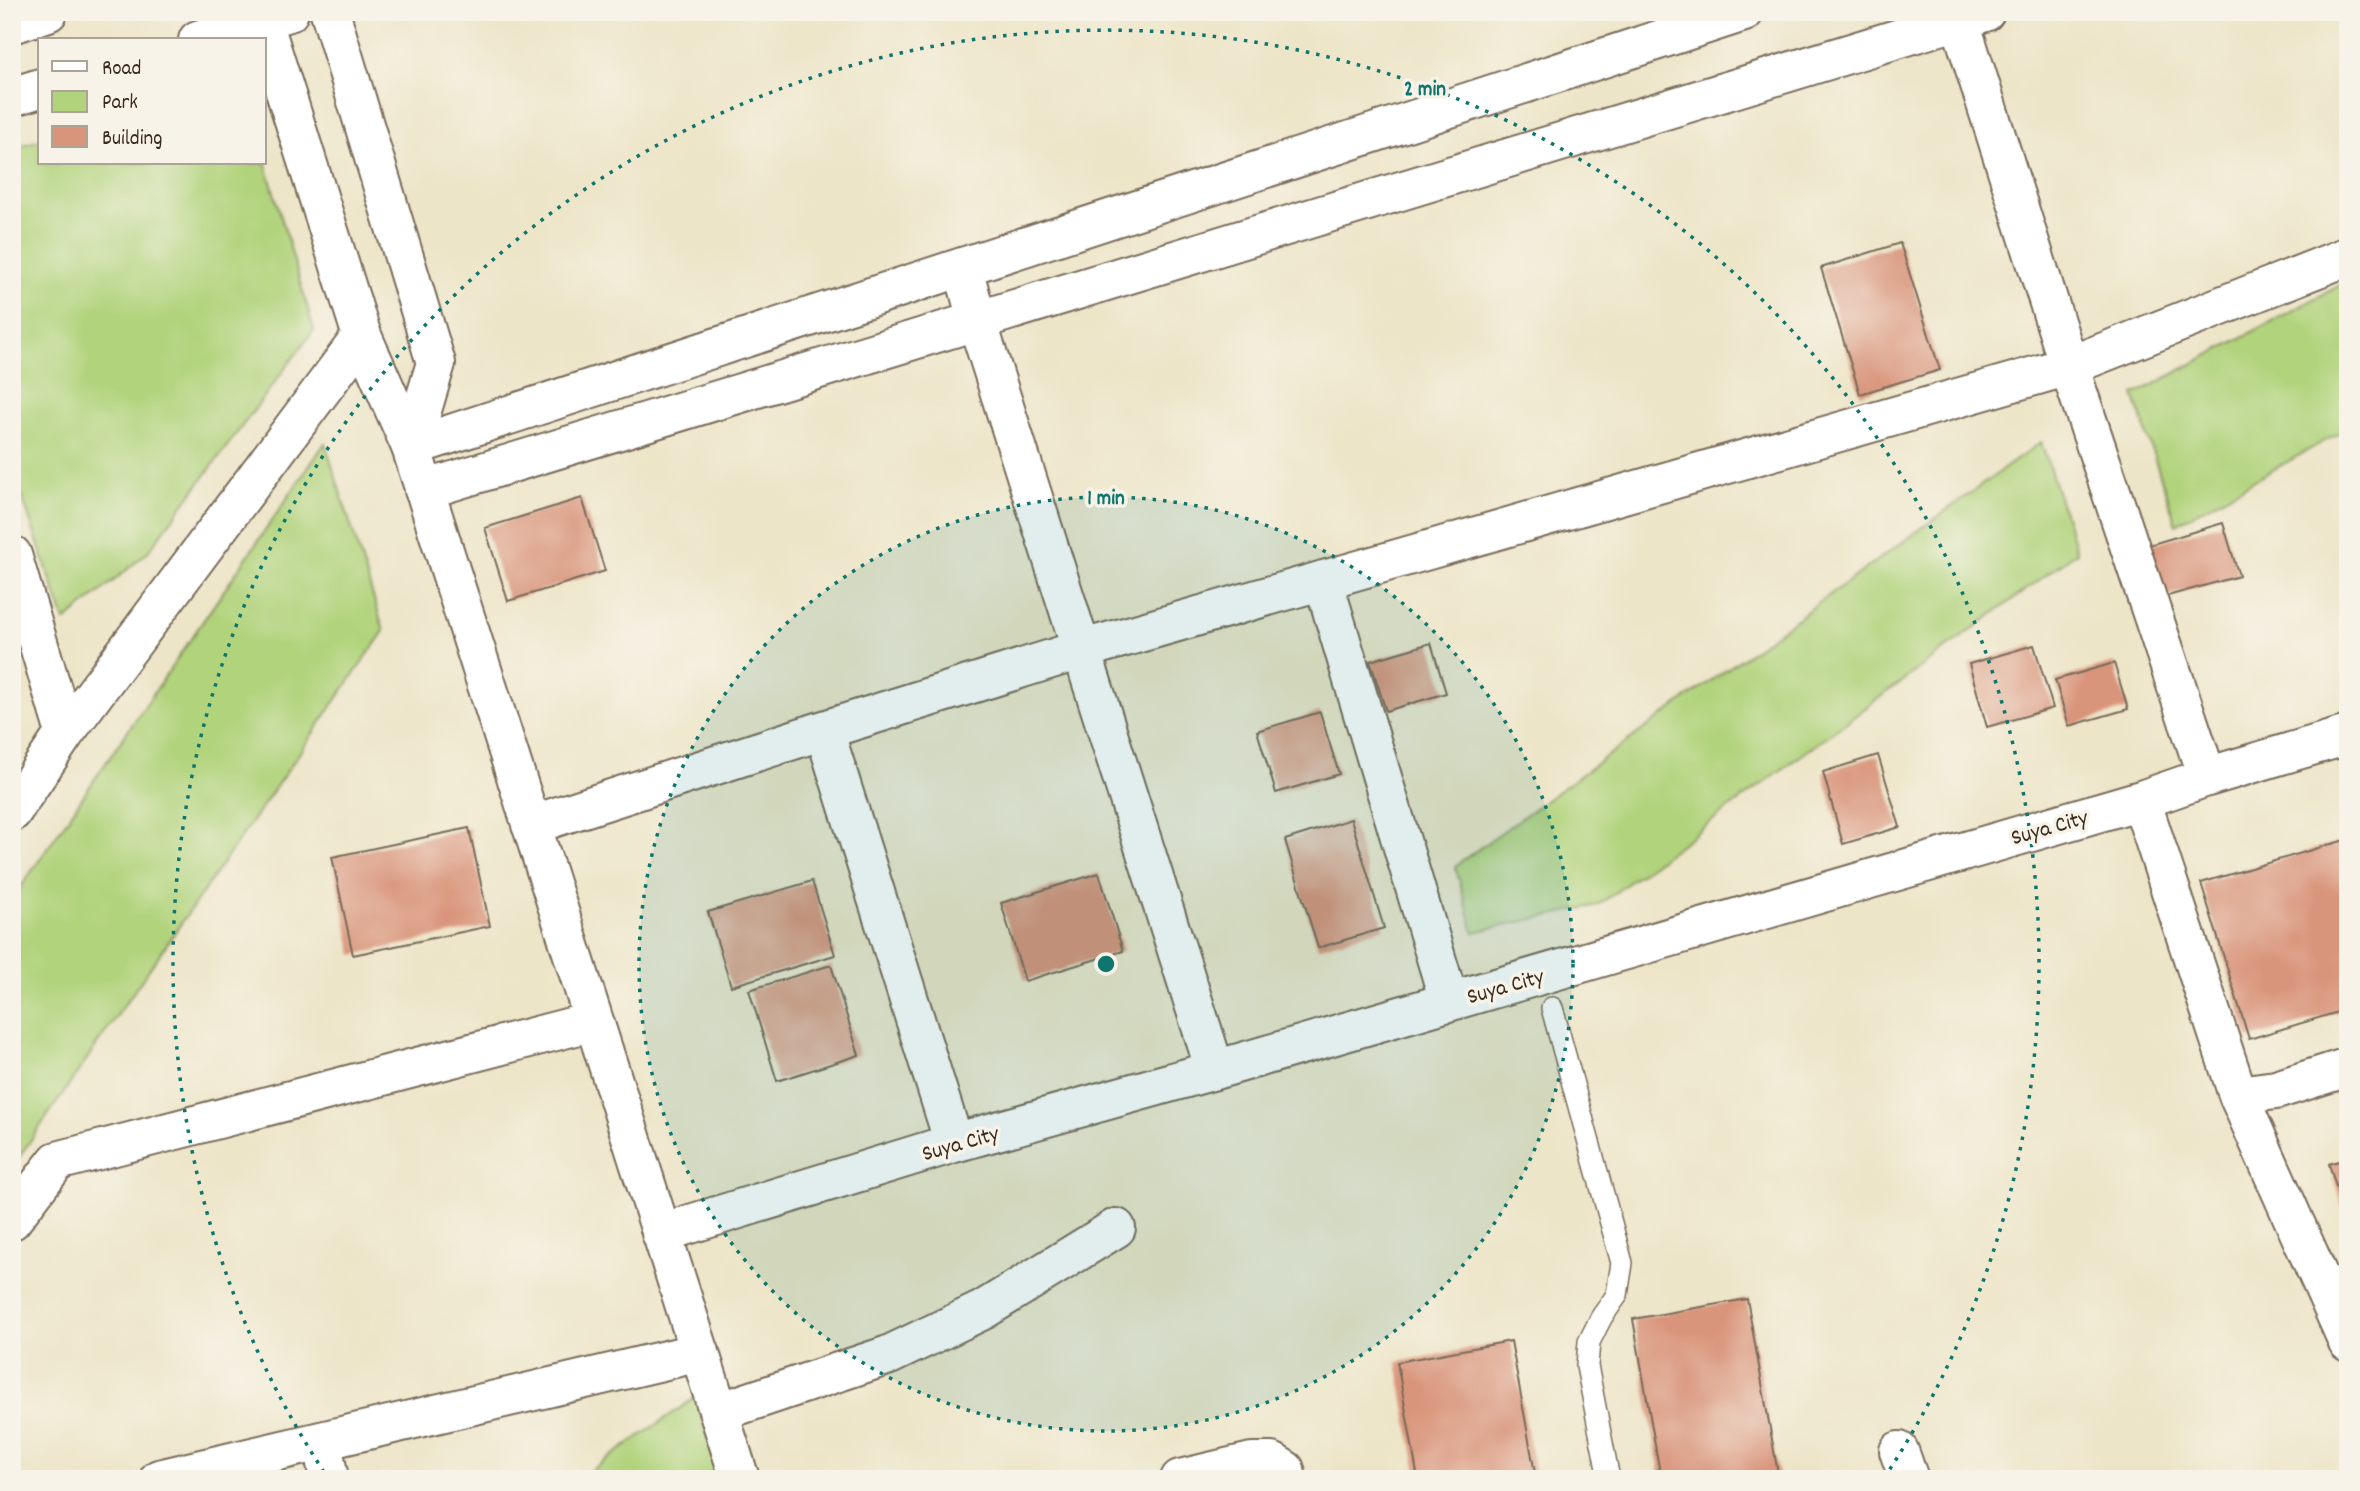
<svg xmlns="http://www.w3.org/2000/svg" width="2360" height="1491" viewBox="0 0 2360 1491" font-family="Dekko,sans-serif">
<rect width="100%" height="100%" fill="#f7f3e8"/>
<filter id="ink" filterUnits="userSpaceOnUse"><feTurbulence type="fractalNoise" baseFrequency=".0143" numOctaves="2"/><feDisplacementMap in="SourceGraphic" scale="14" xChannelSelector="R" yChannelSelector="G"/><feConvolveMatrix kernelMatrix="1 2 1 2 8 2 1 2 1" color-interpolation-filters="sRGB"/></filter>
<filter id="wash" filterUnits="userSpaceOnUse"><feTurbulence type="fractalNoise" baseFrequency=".00686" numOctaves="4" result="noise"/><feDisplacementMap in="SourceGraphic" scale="28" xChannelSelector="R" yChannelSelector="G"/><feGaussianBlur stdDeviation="1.57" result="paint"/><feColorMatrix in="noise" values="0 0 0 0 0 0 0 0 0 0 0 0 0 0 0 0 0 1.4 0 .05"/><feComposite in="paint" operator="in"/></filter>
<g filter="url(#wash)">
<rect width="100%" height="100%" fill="#ede5c8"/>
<path fill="#b1d37b" stroke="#767e4c" stroke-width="2" d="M40 140V163H264V158L314 330 147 553 65 621 12 468V148Z
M2348 281V428L2176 524 2134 395Z
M2041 442 2077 552 1598 905 1474 932 1455 866Z
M325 443 384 631 12 1167V900Z
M696 1397 719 1479H579Z"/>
<g id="blocks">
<path fill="#d9957b" d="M1900 243 1940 370 1860 394 1821 268Z
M582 498 605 571 508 601 485 528Z
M2223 523 2239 576 2164 597 2149 545Z
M1431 643 1446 693 1386 711 1370 661Z
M2034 645 2053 708 1987 727 1969 664Z
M2114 663 2128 709 2069 726 2055 680Z
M1320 712 1339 774 1276 793 1257 731Z
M1878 755 1900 827 1843 844 1823 772Z
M1351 819 1384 928 1318 948 1285 840Z
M469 828 490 926 353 955 332 857Z
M2348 839V1009L2249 1039 2201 883Z
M1099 873 1123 951 1025 981 1001 903Z
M812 881 835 955 731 986 708 912Z
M831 965 859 1055 777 1081 749 990Z
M2348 1158V1222H2347L2329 1164Z
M1747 1299 1779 1479H1661L1633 1319Z
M1511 1341 1536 1479H1418L1397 1362Z"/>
</g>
</g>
<g filter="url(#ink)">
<use href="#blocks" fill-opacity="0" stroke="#796b5a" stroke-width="2"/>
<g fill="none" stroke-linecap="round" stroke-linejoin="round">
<defs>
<path id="lane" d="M1552 1008 1622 1263 1617 1295 1601 1318 1589 1342 1587 1366 1609 1479"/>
<path id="street" d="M1957 12 2069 366 2348 256
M963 267 977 321 1215 1070
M411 447 740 1479
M12 555 65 733
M1323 580 1449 1001
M824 730 954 1143
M2141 800 2238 1095 2348 1342
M12 812 65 733 362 336
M531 825 824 730 1080 650 2069 366 2207 777
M2238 1095 2276 1090 2348 1067
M12 1220 57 1161 594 1021
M661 1233 954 1143 1215 1070 2141 800 2207 777 2348 735
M719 1412 889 1355 983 1310 1116 1228
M322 1442 329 1479
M1899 1451 1909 1479
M159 1479 700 1352
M1180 1479 1252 1462H1272L1285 1470 1287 1479"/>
<path id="secondary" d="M260 12 362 336 411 447
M330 12 436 363 411 447
M12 24 48 12
M198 40 289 12
M12 97 40 88
M411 447 1744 12
M424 490 1985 12"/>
</defs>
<use href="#lane" stroke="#796b5a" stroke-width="24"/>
<use href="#street" stroke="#796b5a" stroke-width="42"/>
<use href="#secondary" stroke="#796b5a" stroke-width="42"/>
<use href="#lane" stroke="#fff" stroke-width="21"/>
<use href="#street" stroke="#fff" stroke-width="38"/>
<use href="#secondary" stroke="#fff" stroke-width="38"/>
</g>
</g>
<circle cx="1106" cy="964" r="467" fill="#0f766e" fill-opacity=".12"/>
<g fill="none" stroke="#0f766e" stroke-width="3.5" stroke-dasharray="3.5 7">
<circle cx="1106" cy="964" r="467"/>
<path d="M324 1472A933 933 0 1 1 1888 1472"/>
</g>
<g text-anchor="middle" stroke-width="7" stroke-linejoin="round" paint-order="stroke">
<g font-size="23" fill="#3b2a1e" stroke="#f7f3e8">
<text transform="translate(2049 826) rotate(-16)" y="8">Suya City</text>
<text transform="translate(1505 985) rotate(-16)" y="8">Suya City</text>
<text transform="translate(960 1142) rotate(-16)" y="8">Suya City</text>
</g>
</g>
<circle cx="1106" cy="964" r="10" fill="#0f766e" stroke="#f7f3e8" stroke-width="3.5"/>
<g font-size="21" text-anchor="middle" font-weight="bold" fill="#0f766e" stroke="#f7f3e8" stroke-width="7" stroke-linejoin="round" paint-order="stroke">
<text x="1425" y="95">2 min</text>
<text x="1106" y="504">1 min</text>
</g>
<rect width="2360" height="1491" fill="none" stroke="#f7f3e8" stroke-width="42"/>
<rect x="38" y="38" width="228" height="126" fill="#f7f3e8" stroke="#aca397" stroke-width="2"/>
<rect x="52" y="61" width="35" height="10" fill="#ffffff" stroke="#aca397" stroke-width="2"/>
<text x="102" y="74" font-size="21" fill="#3b2a1e">Road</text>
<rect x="52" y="91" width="35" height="21" fill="#b1d37b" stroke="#aca397" stroke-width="2"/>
<text x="102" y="108" font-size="21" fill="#3b2a1e">Park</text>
<rect x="52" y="126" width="35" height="21" fill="#d9957b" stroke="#aca397" stroke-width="2"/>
<text x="102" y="144" font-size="21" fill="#3b2a1e">Building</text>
</svg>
